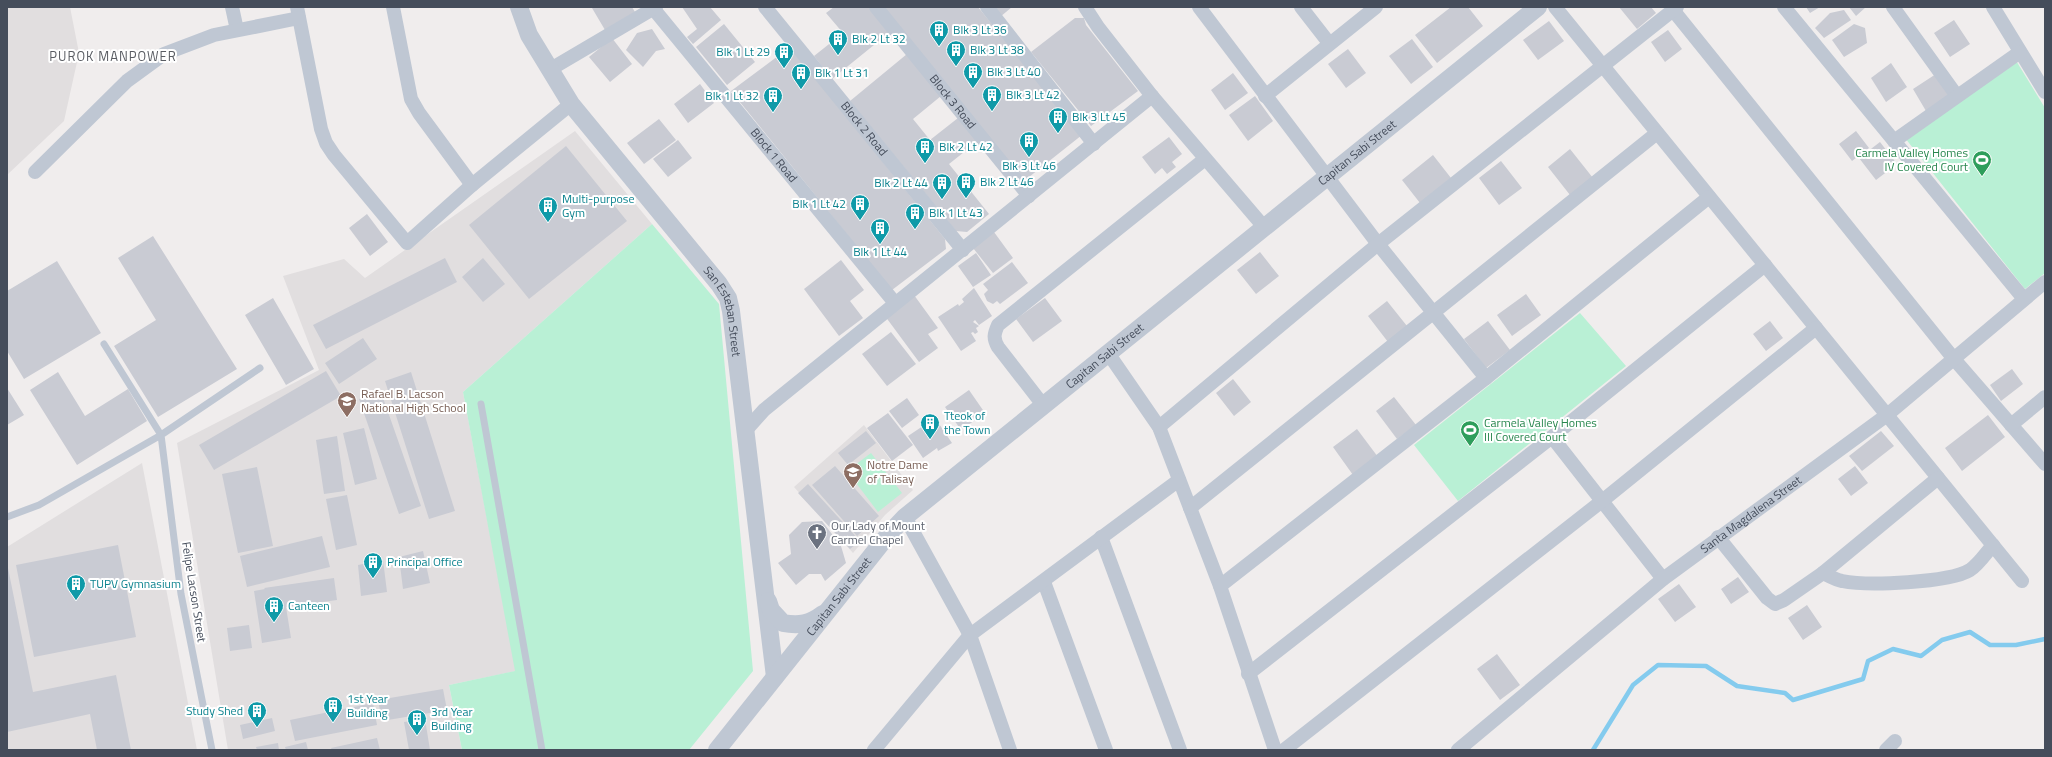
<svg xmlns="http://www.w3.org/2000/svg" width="2052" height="757" viewBox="0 0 2052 757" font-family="'Titillium Web',sans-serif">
<rect width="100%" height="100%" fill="#f0eded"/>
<path fill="#e1dedf" d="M7 7H70L79 53 64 121 7 175Z
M575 131 652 224 463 392 516 671 449 685 462 750H228L177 443 319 370 283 276 344 259 365 278Z
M864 425 913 490 885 515 853 553 794 487Z
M142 463 197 750H7V547Z"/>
<path fill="#b9f0d5" d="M2015 59 2045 108V273L2025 289 1905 138Z
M652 224 719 304 753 671 689 750H462L449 685 515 671 463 392Z
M1580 313 1626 366 1458 501 1414 445Z
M871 453 902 493 878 512 847 471Z"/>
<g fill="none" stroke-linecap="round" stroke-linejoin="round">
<path stroke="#84cbee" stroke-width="4.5" d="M1593 750 1633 685 1658 665 1706 666 1737 686 1785 693 1793 700 1863 679 1868 661 1893 649 1921 656 1942 640 1970 632 1990 645H2016L2045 639"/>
</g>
<path fill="#c9cbd3" d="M594 7H632L635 12 605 30 592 8Z
M682 7H710L721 20 693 44 687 37 697 29Z
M834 7H869L890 32 832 79 814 56 843 33 826 13Z
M883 7H978L1082 135 1024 181Z
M992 7H1012L1000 17Z
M1451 7H1468L1483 26 1437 63 1415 35Z
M1619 7H1651L1656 13 1637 29Z
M1806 7H1820L1810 13Z
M1849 7H1866L1856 16Z
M1844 10 1851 20 1824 38 1815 28 1830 13Z
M1075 18H1084L1086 25 1138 91 1091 126 1031 52Z
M1954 20 1970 44 1950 57 1934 33Z
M1549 21 1564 41 1538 60 1523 40Z
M724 24 755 62 727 85 696 47Z
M1854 24 1865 28 1867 43 1844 57 1832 40Z
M652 29 665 49 656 51 643 67 626 50 637 33Z
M1668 30 1682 49 1665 62 1651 42Z
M612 38 632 64 610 82 589 57Z
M1412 39 1433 67 1411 84 1389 56Z
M790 47 945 239 946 249 892 290 731 91Z
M1348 49 1366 73 1346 88 1328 64Z
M907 54 941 96 913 119 930 140 958 118 978 141 949 164 989 214 967 232 956 231 850 101Z
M1891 63 1907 87 1886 102 1871 78Z
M1233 73 1248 93 1225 110 1211 90Z
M1936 74 1950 96 1926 111 1913 89Z
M700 84 714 103 688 123 674 104Z
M1255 96 1273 121 1248 141 1229 115Z
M659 119 676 140 644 164 627 143Z
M1856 131 1869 148 1852 161 1839 144Z
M1169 137 1182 154 1172 162 1176 167 1167 174 1162 168 1155 174 1142 157Z
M678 140 692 158 668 177 653 159Z
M1880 142 1897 164 1876 180 1859 158Z
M566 146 627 221 529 299 469 225Z
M1570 149 1593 178 1570 195 1548 167Z
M1433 155 1451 178 1420 203 1402 180Z
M1501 161 1522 188 1499 205 1479 178Z
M367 214 388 242 370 256 349 228Z
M994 232 1013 258 993 273 973 248Z
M153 236 237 369 158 417 114 346 156 320 118 258Z
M1260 252 1279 276 1256 294 1237 270Z
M976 253 991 275 973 287 958 266Z
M445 258 457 282 326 349 313 325Z
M483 258 505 284 483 302 462 277Z
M841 260 864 290 850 301 863 318 839 336 804 289Z
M57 261 101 333 24 379 7 351V291Z
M1012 262 1028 283 1000 304 997 301 993 304 987 301 984 294 988 290 983 284Z
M974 288 992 316 979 325 975 320 973 322 979 326 976 328 978 332 975 334 973 332 971 333 976 341 961 351 938 317 958 304 959 306 964 302 962 299Z
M1526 294 1541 315 1512 336 1497 315Z
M914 295 938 328 928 334 938 348 919 362 885 316Z
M273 298 314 369 286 385 245 315Z
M1045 298 1062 321 1033 342 1016 319Z
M1387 301 1407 326 1388 342 1368 316Z
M1488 321 1510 350 1486 368 1464 339Z
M1770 321 1783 338 1766 351 1753 334Z
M891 332 916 364 887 386 862 354Z
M363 338 377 359 339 384 325 363Z
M2012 369 2023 384 2001 401 1990 385Z
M326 371 341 396 214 470 199 445Z
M58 372 85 416 128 389 147 421 77 465 30 390Z
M411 372 455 511 429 519 385 381Z
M1233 379 1251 402 1234 416 1216 393Z
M7 388 24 415 7 425Z
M969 390 985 413 961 430 945 407Z
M381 392 421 506 399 514 359 399Z
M1394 397 1416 425 1397 439 1376 411Z
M907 398 919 415 902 428 889 411Z
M888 413 913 445 892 461 867 428Z
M1988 415 2005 437 1962 471 1945 448Z
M935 418 952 443 938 451 937 448 923 458 908 436Z
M364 428 377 479 355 485 343 433Z
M1357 429 1378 457 1353 475 1333 447Z
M866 431 876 443 848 465 838 453Z
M1881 431 1894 446 1862 471 1849 456Z
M337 436 345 491 324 494 316 440Z
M835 466 879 516 857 536 812 485Z
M1855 466 1868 483 1851 496 1838 479Z
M257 467 273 546 238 553 222 474Z
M808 484 860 541 850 549 798 493Z
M347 495 357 545 336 550 326 499Z
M822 521 841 546 846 563 825 581 821 574H809L796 585 778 563 791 554 789 535 802 522Z
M322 536 330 567 247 587 240 556Z
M118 545 136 637 34 657 16 565Z
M423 551 430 583 403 589 399 557Z
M383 560 387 592 361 596 358 565Z
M8 568 33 692 116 675 131 750H97L90 714 7 732Z
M1738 577 1749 592 1731 604 1721 589Z
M334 578 337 600 286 607 291 638 262 643 254 591 265 589 264 588Z
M1679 584 1696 607 1675 622 1658 599Z
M1807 605 1822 627 1803 640 1788 618Z
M249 625 252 648 230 651 227 628Z
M1497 654 1520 685 1500 700 1477 669Z
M443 689 447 710 382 721 378 700Z
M373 703 377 725 295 741 290 720Z
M272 718 275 731 243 739 240 725Z
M425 719 430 750H409L404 722Z
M377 738 380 750H332L331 748Z
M306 742 308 750H286L285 747Z
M278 743 279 750H257L256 747Z"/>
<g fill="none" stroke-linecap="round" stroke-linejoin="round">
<path stroke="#bfc7d3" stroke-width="7" d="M104 344 161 435 181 594 212 750
M481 404 542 750
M7 517 39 505 161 435 260 368"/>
<g stroke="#bfc7d3" stroke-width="14">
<path d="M232 7 237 30"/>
<path d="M297 7 321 129 326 143 334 155 407 243 472 185 571 104"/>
<path d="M393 7 411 99 419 113 472 185"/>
<path id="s1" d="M652 7 895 303"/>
<path id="s2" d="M765 7 963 250"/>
<path id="s3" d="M876 7 1029 196"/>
<path d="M987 7 1094 144"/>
<path d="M1085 7 1098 27 1152 96 1264 227"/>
<path d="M1199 7 1378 244 1486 378"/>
<path d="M1301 7 1329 43"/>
<path d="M1555 7 2022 581"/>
<path d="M1784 7 2024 299"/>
<path d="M1893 7 1957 96"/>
<path d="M1993 7 2045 92"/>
<path d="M1673 10 1954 359 2045 464"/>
<path d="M549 70 656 7"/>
<path d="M1265 96 1376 7"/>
<path d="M1894 141 2020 52"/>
<path d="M35 172 127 81 164 54 214 35 299 18"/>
<path d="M1108 353 1159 427 1220 586 1275 750"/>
<path d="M1043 405 998 347C993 338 994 334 998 325L1205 159"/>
<path d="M2011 425 2045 397"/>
<path d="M1159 427 1378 244 1677 7"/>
<path d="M747 429 764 410 1152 96"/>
<path d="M1552 437 1663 579"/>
<path d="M1190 508 1657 133"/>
<path d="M905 517 970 635 1010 750"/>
<path d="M1101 537 1180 750"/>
<path d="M1718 537 1767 598 1775 604 1784 600 1823 573 1938 478"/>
<path d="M1823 573C1829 576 1836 580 1842 581 1867 586 1949 583 1970 570 1979 564 1986 553 1993 545"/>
<path d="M1044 582 1106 750"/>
<path d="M1220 586 1486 378 1709 197"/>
<path d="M1248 674 1552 437 1765 265"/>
<path d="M874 750 970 635 1179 480"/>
<path d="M1284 750 1602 501 1816 328"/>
<path id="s4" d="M1458 750 1663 579 1887 415 2045 282"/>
<path d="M1886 750 1895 741"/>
</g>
<g stroke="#bfc7d3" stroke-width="18">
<path id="s5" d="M519 7 529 35 571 104 719 284 728 298 731 311 775 677"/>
<path d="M768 601 771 610 783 623C799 626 810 624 823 614"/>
<path id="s6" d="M717 750 888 535 905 517 1538 7"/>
</g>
</g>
<defs>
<symbol id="building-pin" viewBox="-11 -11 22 30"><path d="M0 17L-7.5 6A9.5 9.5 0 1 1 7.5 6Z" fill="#0f9aa8" stroke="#fff"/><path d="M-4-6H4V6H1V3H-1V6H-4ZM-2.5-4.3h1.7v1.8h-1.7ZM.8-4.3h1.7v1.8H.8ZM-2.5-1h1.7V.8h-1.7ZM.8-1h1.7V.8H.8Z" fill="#fff"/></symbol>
<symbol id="stadium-pin" viewBox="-11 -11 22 30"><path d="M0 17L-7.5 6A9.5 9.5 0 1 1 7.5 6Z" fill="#2e9e5b" stroke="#fff"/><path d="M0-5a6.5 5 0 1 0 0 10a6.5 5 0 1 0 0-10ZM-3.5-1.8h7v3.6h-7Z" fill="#fff"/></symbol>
<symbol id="school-pin" viewBox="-11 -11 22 30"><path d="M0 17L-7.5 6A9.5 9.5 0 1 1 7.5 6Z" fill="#8d6e63" stroke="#fff"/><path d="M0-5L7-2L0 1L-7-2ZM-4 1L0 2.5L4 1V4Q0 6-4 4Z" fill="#fff"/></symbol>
<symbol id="church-pin" viewBox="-11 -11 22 30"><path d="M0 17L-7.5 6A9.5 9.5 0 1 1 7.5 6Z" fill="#6b7280" stroke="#fff"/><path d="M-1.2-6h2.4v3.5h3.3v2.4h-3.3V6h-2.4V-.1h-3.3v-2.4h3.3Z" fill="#fff"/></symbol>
</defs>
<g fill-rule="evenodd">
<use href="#building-pin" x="928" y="19" width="22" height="30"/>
<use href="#building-pin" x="827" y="28" width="22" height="30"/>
<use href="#building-pin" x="945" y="39" width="22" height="30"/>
<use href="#building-pin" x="773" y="41" width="22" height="30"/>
<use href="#building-pin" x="962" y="61" width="22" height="30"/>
<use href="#building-pin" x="790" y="62" width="22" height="30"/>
<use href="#building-pin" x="981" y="84" width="22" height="30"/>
<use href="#building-pin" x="762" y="85" width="22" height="30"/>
<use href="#building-pin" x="1047" y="106" width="22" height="30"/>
<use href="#building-pin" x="1018" y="130" width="22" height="30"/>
<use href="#building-pin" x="914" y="136" width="22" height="30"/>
<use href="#stadium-pin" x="1971" y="149" width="22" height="30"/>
<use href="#building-pin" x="955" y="171" width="22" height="30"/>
<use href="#building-pin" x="931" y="172" width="22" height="30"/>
<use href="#building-pin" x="849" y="193" width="22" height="30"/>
<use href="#building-pin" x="537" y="195" width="22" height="30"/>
<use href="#building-pin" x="904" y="202" width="22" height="30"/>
<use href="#building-pin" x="869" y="217" width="22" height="30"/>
<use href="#school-pin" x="336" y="390" width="22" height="30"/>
<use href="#building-pin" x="919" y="412" width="22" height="30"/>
<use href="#stadium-pin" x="1459" y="419" width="22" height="30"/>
<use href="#school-pin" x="842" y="461" width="22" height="30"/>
<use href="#church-pin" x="806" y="522" width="22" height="30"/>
<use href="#building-pin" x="362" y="551" width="22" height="30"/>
<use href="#building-pin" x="65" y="573" width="22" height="30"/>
<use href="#building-pin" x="263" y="595" width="22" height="30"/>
<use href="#building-pin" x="322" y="695" width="22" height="30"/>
<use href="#building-pin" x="246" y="700" width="22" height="30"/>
<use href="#building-pin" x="406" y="708" width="22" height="30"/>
</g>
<g text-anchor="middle" stroke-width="4" stroke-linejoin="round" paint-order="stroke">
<g font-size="12" fill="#0d838f" stroke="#fff" text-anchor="start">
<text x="953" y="34">Blk 3 Lt 36</text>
<text x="852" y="43">Blk 2 Lt 32</text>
<text x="970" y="54">Blk 3 Lt 38</text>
<text x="770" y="56" text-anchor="end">Blk 1 Lt 29</text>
<text x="987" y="76">Blk 3 Lt 40</text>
<text x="815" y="77">Blk 1 Lt 31</text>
<text x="1006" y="99">Blk 3 Lt 42</text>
<text x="759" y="100" text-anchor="end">Blk 1 Lt 32</text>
<text x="1072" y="121">Blk 3 Lt 45</text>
<text x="939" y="151">Blk 2 Lt 42</text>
<text x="1029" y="170" text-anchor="middle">Blk 3 Lt 46</text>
<text x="980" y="186">Blk 2 Lt 46</text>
<text x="928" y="187" text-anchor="end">Blk 2 Lt 44</text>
<text x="562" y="203">Multi-purpose<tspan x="562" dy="14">Gym</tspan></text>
<text x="846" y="208" text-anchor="end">Blk 1 Lt 42</text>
<text x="929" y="217">Blk 1 Lt 43</text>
<text x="880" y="256" text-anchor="middle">Blk 1 Lt 44</text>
<text x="944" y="420">Tteok of<tspan x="944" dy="14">the Town</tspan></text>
<text x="387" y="566">Principal Office</text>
<text x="90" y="588">TUPV Gymnasium</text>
<text x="288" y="610">Canteen</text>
<text x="347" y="703">1st Year<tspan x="347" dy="14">Building</tspan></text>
<text x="243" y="715" text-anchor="end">Study Shed</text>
<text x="431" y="716">3rd Year<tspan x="431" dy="14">Building</tspan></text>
</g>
<g font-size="12" fill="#454d5b" stroke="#fff">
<text dy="4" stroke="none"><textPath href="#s3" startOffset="122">Block 3 Road</textPath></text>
<text dy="4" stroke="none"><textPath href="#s2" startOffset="157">Block 2 Road</textPath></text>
<text dy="4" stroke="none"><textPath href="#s6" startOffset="880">Capitan Sabi Street</textPath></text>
<text dy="4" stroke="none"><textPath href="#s1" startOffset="192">Block 1 Road</textPath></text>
<text dy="4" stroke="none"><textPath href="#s5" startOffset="371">San Esteban Street</textPath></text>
<text dy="4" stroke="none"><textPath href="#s6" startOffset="556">Capitan Sabi Street</textPath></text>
<text dy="4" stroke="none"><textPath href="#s4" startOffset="376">Santa Magdalena Street</textPath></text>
<text transform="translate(194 592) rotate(81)" y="4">Felipe Lacson Street</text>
<text dy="4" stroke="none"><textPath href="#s6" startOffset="196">Capitan Sabi Street</textPath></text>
</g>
<g font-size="12" fill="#27864d" stroke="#fff" text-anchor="end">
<text x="1968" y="157">Carmela Valley Homes<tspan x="1968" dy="14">IV Covered Court</tspan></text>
<text x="1484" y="427" text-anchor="start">Carmela Valley Homes<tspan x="1484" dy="14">III Covered Court</tspan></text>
</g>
<g font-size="12" fill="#785e54" stroke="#fff" text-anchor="start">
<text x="361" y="398">Rafael B. Lacson<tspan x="361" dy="14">National High School</tspan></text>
<text x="867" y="469">Notre Dame<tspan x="867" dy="14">of Talisay</tspan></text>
</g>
<g font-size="12" fill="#5b616d" stroke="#fff" text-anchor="start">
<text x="831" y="530">Our Lady of Mount<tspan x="831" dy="14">Carmel Chapel</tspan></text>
</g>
<g font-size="13" letter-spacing="1" fill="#595c62" stroke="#fff">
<text x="113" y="61">PUROK MANPOWER</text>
</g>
</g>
<rect width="2052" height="757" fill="none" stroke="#454d5b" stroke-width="16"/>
</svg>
